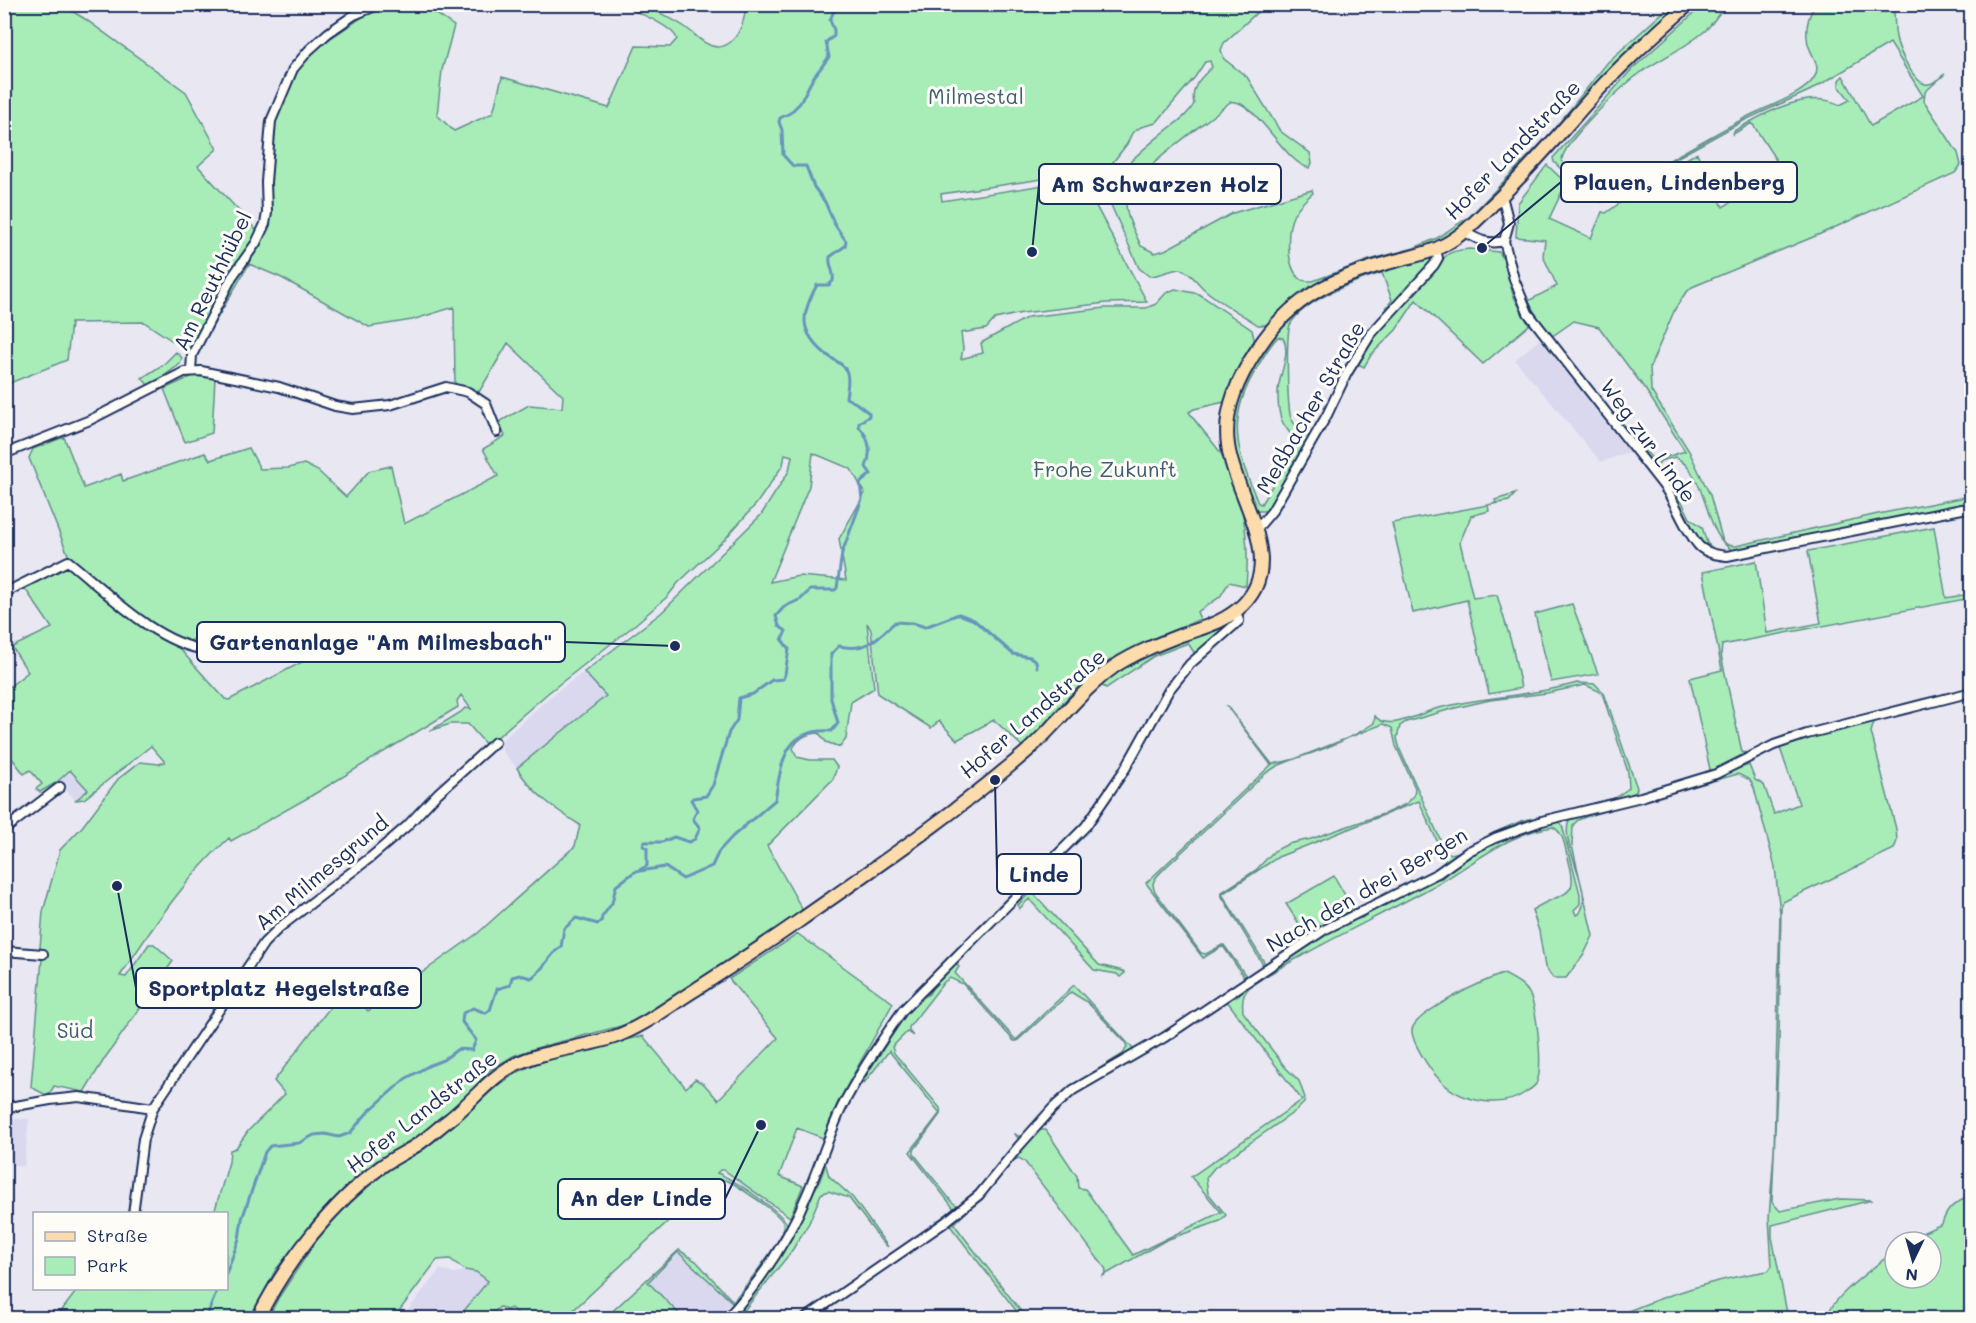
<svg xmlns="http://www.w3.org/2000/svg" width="1976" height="1323" viewBox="0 0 1976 1323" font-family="Mali,sans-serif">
<rect width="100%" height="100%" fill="#e8e7f2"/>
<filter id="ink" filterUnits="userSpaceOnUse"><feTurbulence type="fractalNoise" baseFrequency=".0167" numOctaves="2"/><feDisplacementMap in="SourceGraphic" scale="12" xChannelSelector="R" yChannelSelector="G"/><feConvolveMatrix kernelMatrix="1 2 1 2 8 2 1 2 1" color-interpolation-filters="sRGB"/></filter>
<g filter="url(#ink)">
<path fill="#d9d8ef" d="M1540 339 1629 452 1601 462 1515 360Z
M584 672 606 696 517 768 503 752 500 742 551 696Z
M70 770 88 790 76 800 57 782Z
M5 1115H8V1119H29L24 1167 11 1164 5 1154Z
M678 1251 732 1302 716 1318H683L648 1282Z
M440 1269 453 1273 465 1271 476 1272 488 1281 459 1318H402Z"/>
<path fill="#a8edb8" stroke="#628e8b" stroke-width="1.5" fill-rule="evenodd" d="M5 5H62L85 19 186 92 217 149 198 166 257 231 266 229 271 213 268 183 274 122 294 74 320 45 373 10 388 5H423L454 26 442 70 437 115 454 131 493 113 502 77 609 108 636 46 670 47 677 39C673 25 633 11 620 5 626 5 633 4 639 5 648 6 676 21 685 27 695 34 704 46 717 47 736 47 746 21 745 5H1265L1224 43 1221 50 1224 59 1247 77 1280 131 1310 153 1312 163 1310 168C1285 165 1255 97 1230 102 1209 121 1129 175 1126 198 1124 215 1135 232 1141 246L1155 253 1165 250 1233 213 1312 190 1313 193C1306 199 1298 206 1294 214 1286 230 1286 265 1299 278 1303 282 1308 281 1313 281L1369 260 1414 248 1437 238 1470 216 1551 133 1608 62 1671 5H1682L1463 228 1432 245 1370 262 1267 325H1258C1240 313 1218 302 1203 288 1197 282 1190 272 1181 269 1174 268 1160 276 1149 276L1139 268 1107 196C1110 176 1147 146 1163 133 1175 123 1186 118 1194 104 1190 86 1201 78 1212 67L1210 61 1205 62 1195 77 1156 123 1141 127 1132 133 1127 144 1092 189 1084 181 1062 176 941 194 942 201 1063 182C1075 182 1080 184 1089 193L1147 302 1106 303 1022 313 995 319 986 329 961 333 963 349 961 359 983 353 981 343 1028 317 1105 308H1146L1156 304 1166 293 1175 289 1199 294 1252 330 1255 343 1224 402 1194 409 1189 412C1199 428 1218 446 1225 460 1244 500 1250 542 1246 586L1229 582 1220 597 1197 612 1200 619C1166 635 1122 651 1093 674 1067 696 1045 721 1025 749L994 720 957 740 939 721 931 728 878 694 871 630 867 623 874 688 851 702 846 739 840 747 826 742 819 733C807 734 799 737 793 748L797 757 810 760H832L837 767 833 779 767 846 802 909 801 913 654 1013 621 1026 536 1048 513 1056 490 1070 455 1108 414 1140 382 1159 350 1183 276 1269 251 1318H56L78 1289 226 1288V1214L214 1213 229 1162 230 1150 236 1148 248 1131 285 1094 274 1081 331 1006 350 991 368 1011 478 933 575 846 580 825C556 810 532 793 517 768L606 696 584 672 661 613 761 515 789 471 792 456 785 454 783 465 757 503 725 539 678 583 668 596 631 628 548 693 487 746 468 724H450L430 731 461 712 465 708 471 709 461 695 457 701 458 707 311 796 231 841 229 838C185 878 153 927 120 976L126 977 149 944H154L173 961 105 1058 84 1092 54 1086 48 1096 31 1087 42 959 40 948 43 912 60 850 82 827 118 779 140 762 159 764 165 762 151 746 84 799 76 800 88 790 70 770 57 782 40 792 36 789 42 784 30 770 24 774 5 749V690L28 672 12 647 52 628 24 587 5 596 66 566 71 567 73 562 69 557 29 458 33 449 64 437 84 488 121 474 123 481 205 453 210 460 249 448 260 469 288 468 304 464 318 471 346 497 369 471 391 466 404 524 498 476 483 449 505 436 499 422 529 405 562 408 563 396 508 343 479 392 467 386 455 384 454 307 412 320 369 327 282 278 249 264 195 356 144 322 71 323 67 360 5 385ZM813 453 851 469 865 493 839 539 846 580 799 576 770 582 809 486ZM206 632 231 644 235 641 252 655 294 639 306 660 229 700 225 699 177 646 181 642 185 644Z
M1703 5H1725C1719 14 1714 22 1706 30 1685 49 1658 59 1636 76 1622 87 1560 145 1562 161 1563 170 1573 178 1578 183 1590 195 1600 197 1615 191 1658 167 1700 142 1743 119 1762 108 1803 96 1814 78 1822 66 1811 55 1808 44 1805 30 1808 16 1815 5H1893C1895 16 1894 26 1896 37 1898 49 1915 87 1929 84 1935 83 1940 77 1945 74L1925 92 1924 101 1958 153 1961 165 1955 173 1818 235 1692 287 1684 295 1675 309 1650 367 1651 391 1689 451 1710 495 1723 542 1728 545 1736 546 1878 514 1971 496V504L1732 550C1703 533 1709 474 1675 457L1660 461 1658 466 1682 502 1690 518 1702 527 1707 543 1715 550 1699 540 1673 491 1620 422V420L1654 461 1685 451 1645 389 1599 327 1574 321 1551 337 1539 320 1528 301 1557 286 1543 256 1545 240 1516 237 1518 203 1547 165 1566 183 1549 219 1591 238 1602 212 1606 213 1666 170 1697 153 1723 207 1783 171 1752 123 1733 134 1734 131C1763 114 1808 88 1840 105L1850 100 1839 86V80L1843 76 1871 126 1923 96 1890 43 1811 90 1745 120 1671 161 1607 201 1601 202 1589 197 1554 162 1553 158 1632 69Z
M1470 249 1499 252 1504 261 1513 295 1529 325 1483 364 1416 300 1396 330 1371 355 1364 367 1356 363C1371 327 1407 301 1433 274 1439 269 1441 260 1447 255 1452 250 1463 250 1470 249Z
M1429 257 1432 262 1390 309 1386 308 1392 300 1382 273C1357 280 1302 301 1290 325 1286 335 1287 407 1291 418 1295 427 1302 433 1310 437L1268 511H1256C1247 485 1233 459 1232 432 1230 378 1284 313 1329 289 1360 273 1396 267 1429 257ZM1278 337 1283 338C1292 355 1277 377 1278 395 1278 403 1279 416 1283 423 1288 432 1296 438 1295 448L1261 504 1258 503C1237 452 1225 419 1257 368 1263 357 1269 346 1278 337Z
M176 352 182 358 180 364 153 384 148 385 142 378 164 364Z
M193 376 215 378 212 433 185 442 164 389Z
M1515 494 1509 501 1488 505 1489 511 1471 516 1460 542 1473 598 1497 595 1512 645 1521 688 1489 694 1467 600 1413 613 1392 523 1488 505 1496 503 1495 500Z
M1934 527 1946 598 1971 594V598L1722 645 1721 655 1742 752 1748 753 1786 735 1922 699 1971 688V690L1799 734 1711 774 1690 678 1722 670 1703 572 1756 561 1767 633 1821 623 1808 551Z
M1572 604 1598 674 1551 682 1535 614Z
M1231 621 1232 623 1170 685H1167L1195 654 1188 643 1154 656 1106 688 1099 684C1137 653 1186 638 1231 621Z
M1577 683 1595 684 1604 693 1637 788 1636 792 1615 801 1527 822 1508 829 1484 840 1447 863 1419 801 1278 857 1222 894 1266 965 1263 967 1262 963 1221 895 1222 892 1256 870 1274 851 1288 844 1311 839 1386 813 1406 804 1414 796 1415 788 1396 746 1392 728 1383 724 1277 766 1266 773 1166 867C1158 875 1148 882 1156 893L1201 953 1206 954 1222 945H1224L1246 976H1250L1246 980 1223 946 1203 958 1146 883 1271 765 1226 705 1272 764C1303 759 1348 741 1374 723L1375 716C1387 732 1419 714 1435 709 1481 696 1530 697 1577 683ZM1585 685 1599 691 1603 696 1628 772 1629 788 1615 798 1521 821 1498 831 1459 852 1451 854 1445 850 1400 750 1397 738 1400 726 1406 722 1455 708 1490 700 1547 693Z
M1881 718 1874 722 1871 732 1896 829 1897 841 1894 849 1789 899 1783 902 1781 908 1779 1041 1772 1202 1780 1211 1840 1199 1872 1200 1772 1225V1237L1788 1318H1612C1662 1296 1714 1279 1768 1271L1772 1266 1769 1218 1774 1151 1780 913 1775 867 1754 788 1750 780 1738 774 1591 815 1578 820 1573 825 1572 845 1593 936 1583 956 1566 978H1553L1545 967 1539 931 1532 910C1566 888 1582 902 1566 851 1564 841 1562 832 1553 827 1511 832 1478 860 1443 881 1398 906 1351 929 1305 954 1287 964 1267 974 1250 987 1242 994 1242 1002 1243 1012L1285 1067 1299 1081 1305 1098 1304 1103 1297 1110 1214 1168 1206 1178 1208 1193 1226 1215 1220 1221 1166 1240 1103 1276 1106 1271 1105 1268 1025 1162 1019 1158 1014 1160 984 1195 954 1224 1026 1318H1022L948 1223 1040 1127V1130H1046L1077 1176 1078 1188 1085 1189 1133 1255 1221 1212 1191 1177 1302 1100 1227 1001 1209 1012V1010L1227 998 1236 997 1259 975 1305 946H1310L1318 938 1346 921 1362 918 1384 901 1432 880 1442 878 1461 859 1493 841 1553 821H1558L1562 825 1580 894V904L1574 910 1576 915 1579 914C1596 892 1559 847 1569 820L1711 778 1749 765 1755 780 1764 785 1774 814 1799 804 1780 748 1754 759 1760 754 1815 734Z
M1334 876 1353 909 1308 937 1286 904Z
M1039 883 1043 885 1034 894 1099 965 1123 971 1125 973 1120 977 1117 974 1094 970 1029 899 1019 909 1018 905Z
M798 934 893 1003 837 1104 823 1138 797 1128 779 1176 803 1186 790 1217 724 1170H720L717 1173C731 1178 782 1211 788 1226L775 1249 737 1301 731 1303 732 1302 678 1252 648 1282 683 1318H605L679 1250 696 1261 727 1295 732 1300 735 1299C745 1286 785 1239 784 1225 783 1217 757 1199 750 1195 738 1187 727 1176 712 1180L565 1318H522L511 1308 506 1310 500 1307 486 1318H459V1317L488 1281 476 1272 465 1270 450 1259 437 1260 394 1318H268L279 1297 316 1241 357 1193 389 1167 420 1150 464 1117 488 1093 516 1073 546 1059 643 1036 686 1088 695 1079 704 1084 718 1100 778 1038 729 979Z
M956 963 959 967 955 973 1016 1040 1074 985 1135 1051 1086 1079 1018 1142V1138L1014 1133 1018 1136H1022L1063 1093 1079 1081 1123 1054 1127 1047 1125 1042 1087 1002 1071 992 1017 1041H1014L963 984 950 978 944 982 909 1027V1031L913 1036 907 1032 892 1047 894 1053 940 1108 941 1113 914 1150V1154L952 1202 958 1206 966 1201 989 1177C973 1205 938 1223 913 1241L935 1224V1222L955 1210 910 1152 940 1113 889 1051 864 1083V1079L914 1001 929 994 934 984Z
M1504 974C1513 979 1524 984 1529 993 1537 1007 1544 1070 1536 1084 1534 1087 1529 1090 1526 1092 1500 1111 1458 1101 1438 1078 1430 1070 1411 1041 1412 1030 1414 1013 1487 978 1504 974Z
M824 1159 829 1176 853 1198 888 1247 882 1242 849 1198 828 1191 821 1194 809 1223 791 1252 738 1318H730L782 1250 820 1180 824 1169Z
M1971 1196V1318H1827C1830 1298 1878 1264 1895 1251V1278H1931V1242H1909L1920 1234 1942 1224C1947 1207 1956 1202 1971 1196Z"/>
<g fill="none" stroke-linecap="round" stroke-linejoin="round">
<path stroke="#6794bc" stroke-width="3" d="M640 871 665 867 683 879 712 866 719 851 733 836 775 800C782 761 784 728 832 731L838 723 831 699V654L839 646C866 652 877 639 895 622L913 623 925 627 959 614 974 620 1013 654 1030 657 1036 661 1037 667
M226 1274 239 1239 242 1219 265 1152 270 1146 299 1143 314 1135 325 1134 339 1137 350 1133 368 1112 405 1079 430 1065 443 1060 458 1049 472 1050 476 1040 462 1022 463 1013 473 1008 486 1013 490 1010 497 989 510 985 512 977 520 975 531 978C544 971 548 955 561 947L564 929 576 918 598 924 601 922 602 917 612 903 616 886 633 873 647 866V848L643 846 644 842H662L674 837 689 842 695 839 700 828 693 819 697 810 691 800 693 798 706 796 713 785 729 732 737 720 739 698 753 694 772 680 783 679 785 674 789 649 782 640 786 631 779 626 776 616 784 607 801 599 810 590H835L837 588 842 553 862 499 860 483 871 474 866 467C872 453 870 438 859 427V423L869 416V413L856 403 846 398C847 388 851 374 843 366 839 362 832 359 827 355 799 332 800 316 817 285H829L833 281C835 272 828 265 830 257L845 246 846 241 835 225 825 202 814 187 806 166H793L783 155 782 130 779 122 780 118 790 113 800 103 813 78 829 57 826 42 834 36V30L830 20 837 4
M206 1318 218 1288"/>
<defs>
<path id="minor" d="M1502 196 1509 223 1504 241 1514 279 1528 313 1663 485C1676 502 1686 533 1700 547 1708 554 1718 555 1727 556L1972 507
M1465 232C1478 240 1488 245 1504 241
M191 371 192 355 232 277 256 243 265 224 267 213 266 182 271 121 293 69 309 50 328 33 354 15 380 4
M4 454 90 420 184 372 201 371 279 387 335 406 353 409 390 405 446 387 468 392 486 404 497 432
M1256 530 1272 511 1327 415 1347 373 1371 334 1434 265 1438 258 1436 249
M4 593 68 561C107 592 155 643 206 650 219 652 233 649 247 648
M4 830 60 787
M4 951 43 954
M4 1108 50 1100 79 1097 153 1108
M133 1214 143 1139 153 1108 264 943 280 927 371 857 407 826 438 793 495 742
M727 1318C761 1281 789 1239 808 1192 820 1164 829 1135 842 1107 859 1073 881 1041 903 1010L1086 826 1125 769 1169 690 1190 664 1239 621 1236 611
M806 1318 944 1223 979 1195 1019 1146 1053 1108 1073 1090 1165 1037 1324 930 1438 873 1469 851 1495 838 1542 821 1641 797 1716 774 1774 745 1807 734 1972 692"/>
<path id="primary" d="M258 1318C286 1262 331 1204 382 1166 393 1158 406 1152 417 1145 429 1137 439 1127 450 1119 472 1102 489 1078 514 1065 544 1050 582 1048 614 1037 643 1027 669 1006 695 990 730 967 765 945 799 921 876 867 954 814 1025 753 1056 726 1081 690 1115 666 1135 653 1158 644 1181 635 1200 629 1221 623 1237 610 1293 565 1234 497 1228 445 1223 409 1239 377 1258 348 1292 296 1337 276 1395 261 1412 256 1429 254 1444 245 1463 235 1477 220 1492 205 1525 174 1554 140 1584 106 1616 69 1652 37 1689 4"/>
</defs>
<use href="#minor" stroke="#1b2f5e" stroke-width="12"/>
<use href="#primary" stroke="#1b2f5e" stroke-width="16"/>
<use href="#minor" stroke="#fdfcf7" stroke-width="8"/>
<use href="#primary" stroke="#fcdcac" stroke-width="12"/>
</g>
</g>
<g text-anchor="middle" stroke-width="6" stroke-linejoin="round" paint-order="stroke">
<g font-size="21" fill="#3e5e74" stroke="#fdfcf7">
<text x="976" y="104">Milmestal</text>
<text x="1105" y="477">Frohe Zukunft</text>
<text x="75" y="1038">Süd</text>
</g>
<g font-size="21" fill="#1b2f5e" stroke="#fdfcf7">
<text transform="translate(1513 150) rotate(-46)" y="7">Hofer Landstraße</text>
<text transform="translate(213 281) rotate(-64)" y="7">Am Reuthhübel</text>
<text transform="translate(1311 408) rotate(-60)" y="7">Meßbacher Straße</text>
<text transform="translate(1648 441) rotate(54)" y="7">Weg zur Linde</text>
<text transform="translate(1033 714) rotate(-41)" y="7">Hofer Landstraße</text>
<text transform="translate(322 873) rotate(-40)" y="7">Am Milmesgrund</text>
<text transform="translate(1367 890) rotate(-30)" y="7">Nach den drei Bergen</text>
<text transform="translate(422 1112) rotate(-38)" y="7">Hofer Landstraße</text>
</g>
</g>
<path fill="none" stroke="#1b2f5e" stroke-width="2" d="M1482 248L1561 182M1032 252L1039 184M675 646L565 642M995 780L997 874M117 886L136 988M761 1125L725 1199"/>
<g fill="#1b2f5e" stroke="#fdfcf7" stroke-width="2">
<circle cx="1482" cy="248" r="6"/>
<circle cx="1032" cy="252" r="6"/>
<circle cx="675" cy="646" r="6"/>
<circle cx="995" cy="780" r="6"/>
<circle cx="117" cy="886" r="6"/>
<circle cx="761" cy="1125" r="6"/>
</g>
<g fill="#fdfcf7" stroke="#1b2f5e" stroke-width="2">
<rect x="1561" y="162" width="236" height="40" rx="6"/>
<rect x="1039" y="164" width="242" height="40" rx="6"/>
<rect x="197" y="622" width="368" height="40" rx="6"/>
<rect x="997" y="854" width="84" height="40" rx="6"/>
<rect x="136" y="968" width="285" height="40" rx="6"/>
<rect x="558" y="1179" width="167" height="40" rx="6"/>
</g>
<g font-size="22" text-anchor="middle" font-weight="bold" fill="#1b2f5e">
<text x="1679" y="190">Plauen, Lindenberg</text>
<text x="1160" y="192">Am Schwarzen Holz</text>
<text x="381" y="650">Gartenanlage "Am Milmesbach"</text>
<text x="1039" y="882">Linde</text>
<text x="279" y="996">Sportplatz Hegelstraße</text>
<text x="641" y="1206">An der Linde</text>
</g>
<rect width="1976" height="1323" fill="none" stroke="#fdfcf7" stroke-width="24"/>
<rect x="12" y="12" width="1952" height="1299" fill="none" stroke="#1b2f5e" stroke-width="2" filter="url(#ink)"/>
<rect x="33" y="1212" width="195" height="78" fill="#fdfcf7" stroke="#a3aaba" stroke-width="1.5"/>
<rect x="45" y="1232" width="30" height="9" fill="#fcdcac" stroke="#a3aaba" stroke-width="1.5"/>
<text x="87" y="1242" font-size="18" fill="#1b2f5e">Straße</text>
<rect x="45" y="1257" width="30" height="18" fill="#a8edb8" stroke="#a3aaba" stroke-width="1.5"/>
<text x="87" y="1272" font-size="18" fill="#1b2f5e">Park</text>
<g transform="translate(1913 1260) rotate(185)"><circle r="28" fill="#fdfcf7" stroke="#a3aaba" stroke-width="1.5"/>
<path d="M0-4.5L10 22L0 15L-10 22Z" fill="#1b2f5e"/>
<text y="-9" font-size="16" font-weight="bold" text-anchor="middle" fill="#1b2f5e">N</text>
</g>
</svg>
